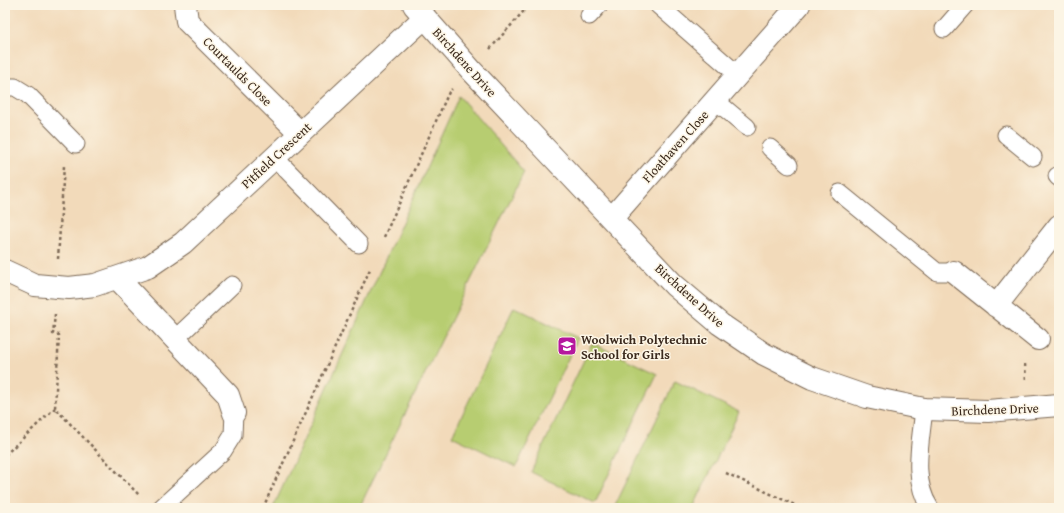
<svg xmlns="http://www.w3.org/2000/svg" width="1064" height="513" viewBox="0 0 1064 513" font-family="'Gentium Book Plus',serif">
<rect width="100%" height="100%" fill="#fcf5e5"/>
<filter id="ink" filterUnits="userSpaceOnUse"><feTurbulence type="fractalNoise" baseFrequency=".025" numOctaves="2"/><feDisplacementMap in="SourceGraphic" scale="8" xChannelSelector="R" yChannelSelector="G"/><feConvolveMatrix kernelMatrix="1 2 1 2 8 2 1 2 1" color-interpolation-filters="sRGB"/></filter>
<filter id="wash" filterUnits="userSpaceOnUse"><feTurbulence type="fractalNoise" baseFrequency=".012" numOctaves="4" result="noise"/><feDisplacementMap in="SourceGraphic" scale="16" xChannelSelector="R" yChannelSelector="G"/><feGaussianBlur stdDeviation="0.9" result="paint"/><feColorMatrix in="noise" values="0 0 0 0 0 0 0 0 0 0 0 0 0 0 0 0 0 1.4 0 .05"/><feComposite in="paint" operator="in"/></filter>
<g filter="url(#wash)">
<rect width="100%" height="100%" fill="#f2daba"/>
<path fill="#b7cd71" stroke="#797c48" d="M459 96 524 172 359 508H273Z
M514 307 578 338 516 467 452 436Z
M592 343 657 374 595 503 531 472Z
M675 381 739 412 693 508H614Z"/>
</g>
<g filter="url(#ink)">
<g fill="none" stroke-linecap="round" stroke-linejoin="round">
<defs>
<path id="lane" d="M658 5 738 75
M589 16 599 5
M944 29 965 5
M5 87H15L28 95 76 144
M716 101 747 127
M1006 135 1033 157
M770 148 789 165
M274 157 359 244
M1057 176 1059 178
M840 193 937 272H954
M175 339 232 285
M924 409C921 441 911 479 930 508
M161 508 223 451 233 435 234 413"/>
<path id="street" d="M185 5 187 21 300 133
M414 5 471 70 674 285 720 324 764 354 812 378 867 397 924 409 988 411 1059 405
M612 218 799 5
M5 271 35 285 69 288 95 285 148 267 183 243 425 17
M954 272 1038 339
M118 279 228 395 234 413
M996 306 1059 226"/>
</defs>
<use href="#lane" stroke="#7b6855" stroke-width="19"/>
<use href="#street" stroke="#7b6855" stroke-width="24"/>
<path stroke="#7b6855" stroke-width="2.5" stroke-dasharray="3 3" stroke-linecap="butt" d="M490 49 529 5
M384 237 449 92 452 89
M58 259 64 166
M55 314 53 334 59 335 55 408 139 495
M1025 364 1026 381
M5 455 55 408
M726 473 801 508
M263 508 371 267"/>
<use href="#lane" stroke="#fff" stroke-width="17"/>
<use href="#street" stroke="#fff" stroke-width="22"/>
</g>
</g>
<defs>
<symbol id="school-square" viewBox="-11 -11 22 22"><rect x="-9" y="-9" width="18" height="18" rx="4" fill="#b5179e" stroke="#fcf5e5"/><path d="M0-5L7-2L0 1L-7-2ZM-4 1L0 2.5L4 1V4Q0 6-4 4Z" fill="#fff"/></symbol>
</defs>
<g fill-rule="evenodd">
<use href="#school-square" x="556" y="335" width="22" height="22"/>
</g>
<g text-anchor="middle" stroke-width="3" stroke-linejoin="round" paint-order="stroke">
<g font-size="13" fill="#3b2a1e" stroke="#fcf5e5">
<text transform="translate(465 62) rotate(48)" y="5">Birchdene Drive</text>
<text transform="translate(238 71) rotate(45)" y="5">Courtaulds Close</text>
<text transform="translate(675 146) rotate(-48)" y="5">Floathaven Close</text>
<text transform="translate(276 155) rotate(-43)" y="5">Pitfield Crescent</text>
<text transform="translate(690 295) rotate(42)" y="5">Birchdene Drive</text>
<text transform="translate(995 409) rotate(-2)" y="5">Birchdene Drive</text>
</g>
<g font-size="13" font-weight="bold" fill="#3b2a1e" stroke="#fcf5e5" text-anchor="start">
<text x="581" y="344">Woolwich Polytechnic<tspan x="581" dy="15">School for Girls</tspan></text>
</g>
</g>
<rect width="1064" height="513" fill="none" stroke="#fcf5e5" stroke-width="20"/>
</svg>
